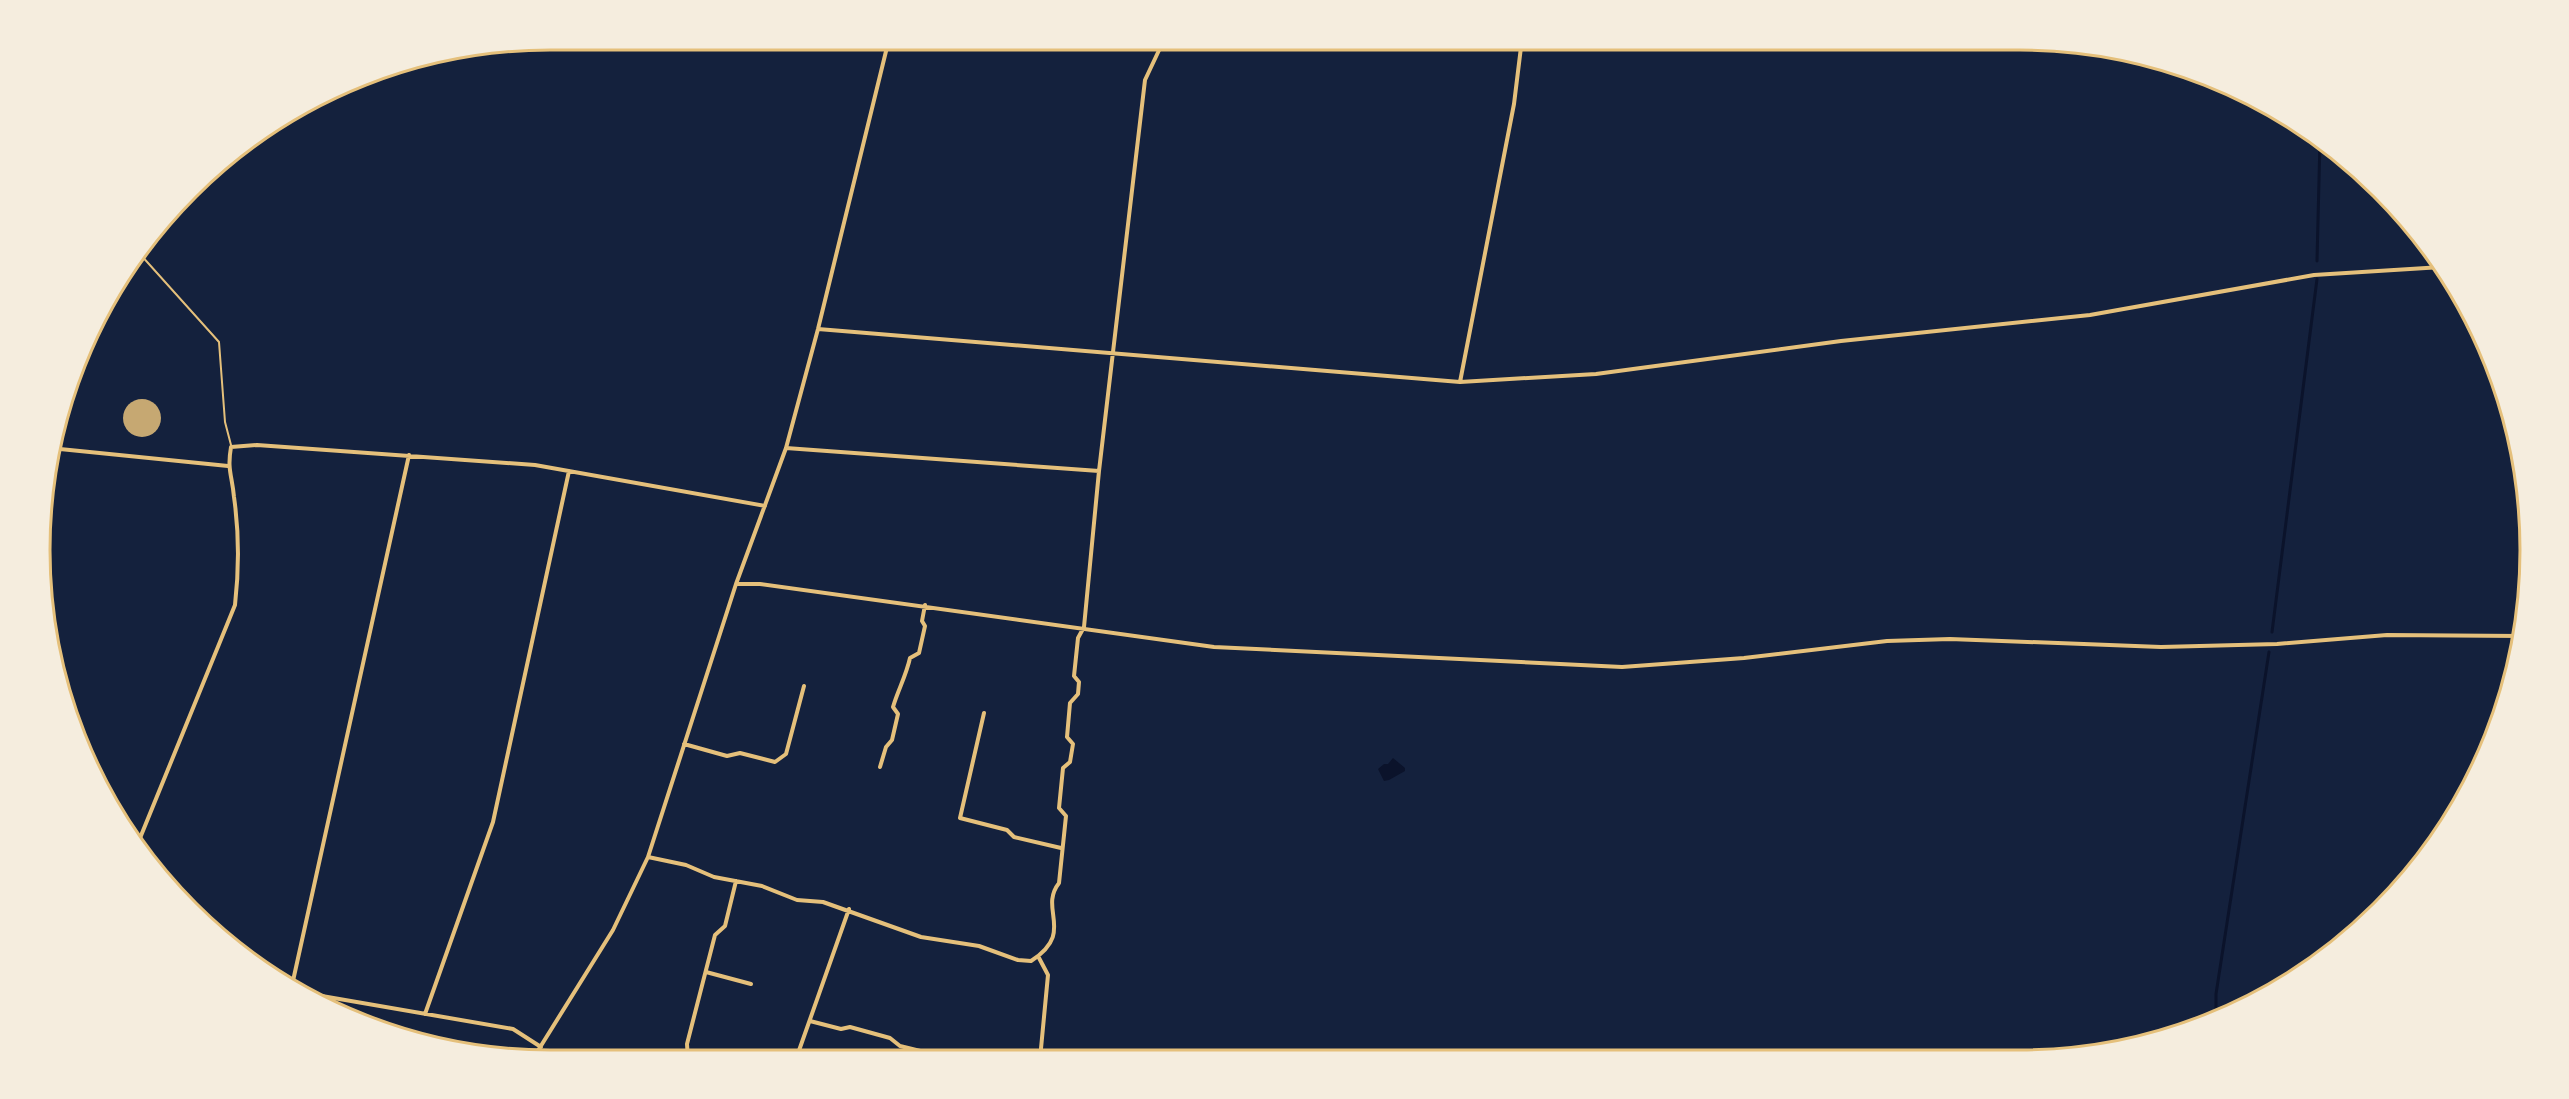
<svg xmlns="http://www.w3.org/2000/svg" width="2569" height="1099" viewBox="0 0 2569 1099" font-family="Helvetica,sans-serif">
<rect width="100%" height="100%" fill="#14213d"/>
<path fill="#0b132b" d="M1393 758 1405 768V771L1389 780 1384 781 1378 769 1384 764H1388Z"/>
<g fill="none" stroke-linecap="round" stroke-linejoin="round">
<path stroke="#0b132b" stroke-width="3" d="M2317 261 2320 140
M2272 632 2317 279
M2216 1016V994L2269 652"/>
</g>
<path fill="#c6a872" d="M123 418a19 19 0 1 1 38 0a19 19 0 1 1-38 0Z"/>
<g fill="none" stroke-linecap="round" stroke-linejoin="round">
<path stroke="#e5c07b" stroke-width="2" d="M140 254 219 342 225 422 231 445"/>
<path stroke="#e5c07b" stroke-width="4" d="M818 329 1460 382 1596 374 1841 341 2090 315 2314 275 2442 267
M1460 382 1514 104 1522 39
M50 448 228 466
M786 448 1099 471
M736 584H760L1214 647 1622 667 1744 658 1887 641 1950 639 2161 647 2277 644 2387 635 2521 636
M984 713 960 818 1007 830 1014 837 1061 848
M684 744 727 756 740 753 775 762 786 754 804 686
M880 767 886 747 892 740 898 714 893 707C898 690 906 676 910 658L919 653 925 626 922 621 925 605
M138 843 235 605C239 570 239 532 234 497 232 475 227 470 231 447L257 445 535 465 765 506
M648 857 686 865 714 877 762 886 797 900 823 902 921 937 979 946 1018 960 1031 961C1076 932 1038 910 1059 883L1066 816 1059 808 1063 768 1070 762 1073 744 1067 737 1070 703 1078 694 1079 682 1074 676 1078 638 1084 627 1099 471 1145 80 1161 46
M1038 956 1048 975 1040 1059
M706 972 751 984
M291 990 409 455
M293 991 513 1029 541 1047
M425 1014 493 822 569 471
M810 1021 841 1029 850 1027 890 1038 900 1046 953 1059
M534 1057 613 930 648 857 736 584 786 448 818 329 889 39
M796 1059 849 909
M688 1060 687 1044 715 935 725 926 736 881"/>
</g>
<path d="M0 0H2569V1099H0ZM550 50H2020A500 500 0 0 1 2520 550V550A500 500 0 0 1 2020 1050H550A500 500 0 0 1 50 550V550A500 500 0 0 1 550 50Z" fill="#f5edde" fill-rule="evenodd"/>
<path fill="none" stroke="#e5c07b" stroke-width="3" d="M550 50H2020A500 500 0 0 1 2520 550V550A500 500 0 0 1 2020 1050H550A500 500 0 0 1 50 550V550A500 500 0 0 1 550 50Z"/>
</svg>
